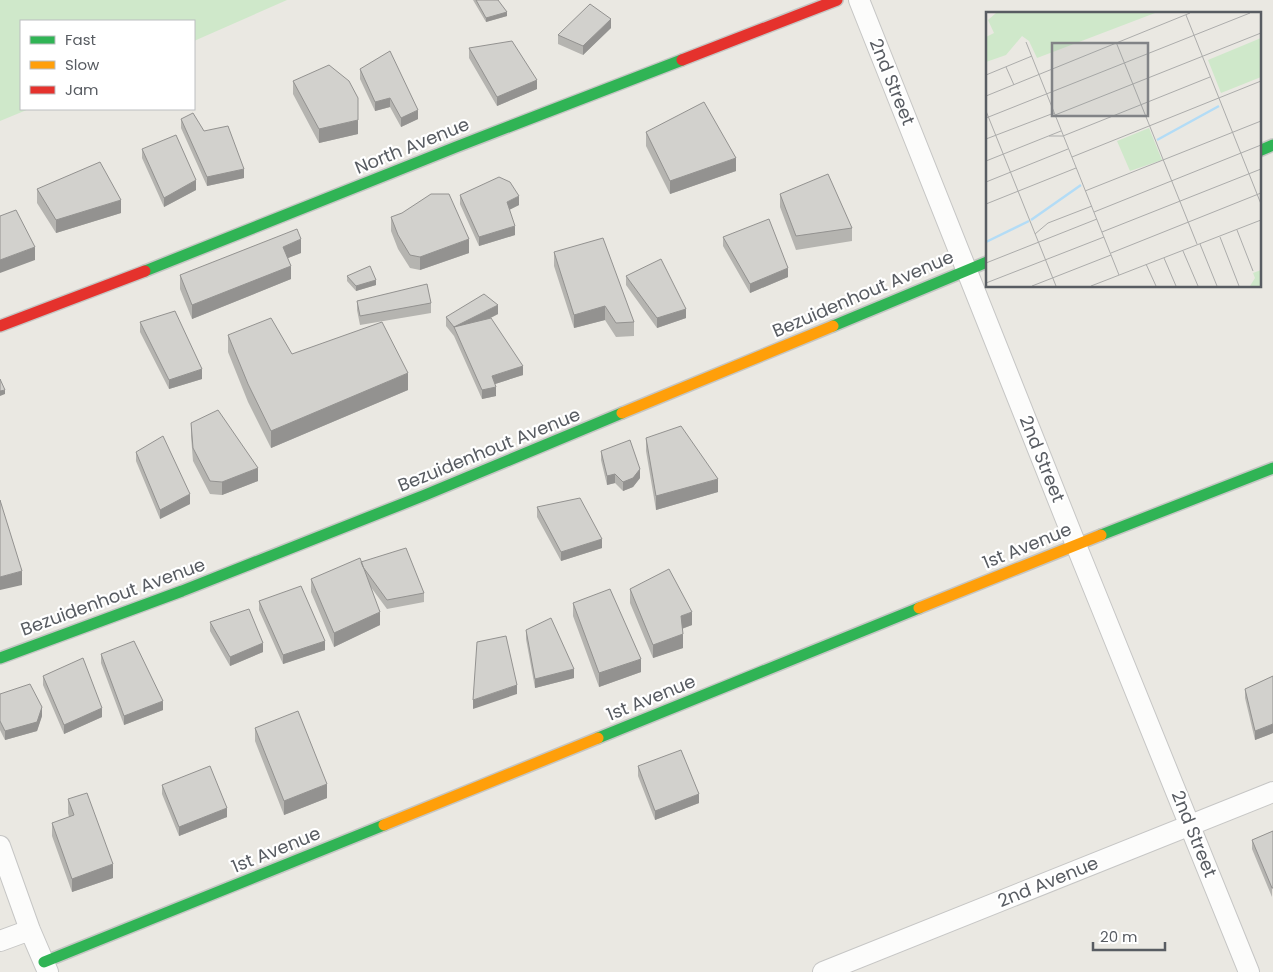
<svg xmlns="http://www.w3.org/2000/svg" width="1273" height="972" viewBox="0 0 1273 972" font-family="Poppins,sans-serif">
<rect width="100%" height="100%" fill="#eae8e2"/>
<path fill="#cfe8ca" d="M0 0H287L194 41V21H21V109H29L0 121Z"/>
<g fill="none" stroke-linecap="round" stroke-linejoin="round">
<defs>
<path id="street" d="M859 0 1076 545 1249 972
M0 846 30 930 48 972
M0 941 30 930
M823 972 1273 792"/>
<path id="fast" d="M1259 151 1273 145
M145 271 456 147 682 60
M833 326 987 262
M1101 535 1273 468
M0 658 182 591 425 495 622 413
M598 738 919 608
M44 962 384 825"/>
<path id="slow" d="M622 413 833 326
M919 608 1101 535
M384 825 598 738"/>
<path id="jam" d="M682 60 837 0
M0 326 145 271"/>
</defs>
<use href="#street" stroke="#c6c6c5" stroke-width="22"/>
<use href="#fast" stroke="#c5c6c4" stroke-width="14"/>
<use href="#slow" stroke="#c5c6c4" stroke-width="14"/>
<use href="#jam" stroke="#c5c6c4" stroke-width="14"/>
<use href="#street" stroke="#fcfcfb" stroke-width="20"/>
<use href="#fast" stroke="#30b455" stroke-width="11"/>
<use href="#slow" stroke="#ff9f0a" stroke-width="11"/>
<use href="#jam" stroke="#e5322d" stroke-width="11"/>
</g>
<path fill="#b5b4b0" d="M473 0H498L507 16 486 22Z
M611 28 583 55 558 44V35Z
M469 48 537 89 497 106 469 58Z
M360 69 418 119 401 127 390 107 375 111 360 79Z
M293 81 358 134 319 143 293 94Z
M181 119 204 131 244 178 207 186 181 128Z
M646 132 736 171 670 194 646 146Z
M142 149 196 190 164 207 142 158Z
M37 189 121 213 56 233 37 203Z
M780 194 852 228V241L796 250 780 207Z
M460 195 519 205 509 210 515 235 479 246 460 204Z
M391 217 469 253 420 270 410 268 398 249 391 231Z
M723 237 788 277 750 293 723 246Z
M554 252 634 322V336L616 337 605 320 574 328 554 266Z
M301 253 288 258 291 279 192 319 180 289V275Z
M347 276 376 285 356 291 347 281Z
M626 276 686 318 657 328 626 285Z
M357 301 431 303V313L360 325 357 310Z
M498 314 489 319 523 375 495 384 496 396 482 399 454 336 446 326V317Z
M140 322 202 379 169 389 140 332Z
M228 335 292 354 408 390 271 448 248 402 228 352Z
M191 423 258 481 222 495 210 494 193 461 191 436Z
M646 438 718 492 656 510 646 451Z
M601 451 640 478 633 487 623 491 615 483 607 485 601 460Z
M136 452 190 504 160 519 136 461Z
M537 507 602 548 561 561 537 517Z
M361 562 424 593V602L387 609 370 586 380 625 334 647 311 592V579Z
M630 589 692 625 682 629 683 648 653 658 630 603Z
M259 601 325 650 283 664 259 610Z
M573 603 641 672 599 687 573 616Z
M210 622 263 652 230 666 210 631Z
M526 630 574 678 535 688 526 639Z
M101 654 163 710 124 725 101 663Z
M43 676 102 717 64 734 43 685Z
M1273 676V733L1255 740 1245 698V689Z
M0 694 42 716 37 731 5 740 0 730Z
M255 728 327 798 284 815 255 741Z
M638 766 699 803 655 820 638 776Z
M162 785 227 817 179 836 162 794Z
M68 799 113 878 72 892 52 836V823L69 817 68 813Z
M1273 831 1272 897 1252 849V840Z"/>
<path fill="#939290" d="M507 12V16L486 22V18Z
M611 19V28L583 55V46Z
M537 80V89L497 106V97Z
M390 98V107L375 111V102Z
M418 110V119L401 127V118Z
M358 120V134L319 143V129Z
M736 158V171L670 194V181Z
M244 169V178L207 186V177Z
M196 180V190L164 207V198Z
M519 196V205L507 211V202Z
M121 200V213L56 233V220Z
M515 226V235L479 246V237Z
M301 239V253L283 260V247Z
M469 239V253L420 270V257Z
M35 247V260L0 273V260Z
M291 266V279L192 319V305Z
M788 268V277L750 293V284Z
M376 280V285L356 291V286Z
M498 305V314L458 334 454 327Z
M605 306V320L574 328V315Z
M686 309V318L657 328V318Z
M523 366V375L492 385V376Z
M202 369V379L169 389V380Z
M408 373V390L271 448V431Z
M496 387V396L482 399V390Z
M5 390V394L0 396V391Z
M258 468V481L222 495V482Z
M640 469V478L633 487 623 491V482Z
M615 474V483L607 485V476Z
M718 479V492L656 510V496Z
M190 494V504L160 519V510Z
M602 539V548L561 561V552Z
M22 571V585L0 590V577Z
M380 612V625L334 647V633Z
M692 612V625L681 629V616Z
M683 634V648L653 658V645Z
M325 641V650L283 664V655Z
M263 643V652L230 666V657Z
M641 659V672L599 687V673Z
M574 669V678L535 688V679Z
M517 685V694L473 709V700Z
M163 701V710L124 725V716Z
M42 707V716L37 731 5 740V731Z
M102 708V717L64 734V725Z
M1273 724V733L1255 740V731Z
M327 784V798L284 815V801Z
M699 794V803L655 820V811Z
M227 808V817L179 836V827Z
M113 864V878L72 892V879Z"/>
<path fill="#d2d1cd" stroke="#939290" d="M476 0H498L507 12 486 18Z
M590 4 611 19 583 46 558 35Z
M512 41 537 80 497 97 469 48Z
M390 51 418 110 401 118 390 98 375 102 360 69Z
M329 65 349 81 358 98V120L319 129 293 81Z
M704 102 736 158 670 181 646 132Z
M193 113 204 131 228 126 244 169 207 177 181 119Z
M176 135 196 180 164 198 142 149Z
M100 162 121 200 56 220 37 189Z
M828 174 852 228 796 236 780 194Z
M499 177 510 182 519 196 507 202 515 226 479 237 460 195Z
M431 194H449L469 239 420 257 410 255 398 235 391 217 402 213Z
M16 210 35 247 0 260V216Z
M769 219 788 268 750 284 723 237Z
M297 229 301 239 283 247 291 266 192 305 180 275Z
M603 238 634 322 616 323 605 306 574 315 554 252Z
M661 259 686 309 657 318 626 276Z
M370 266 376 280 356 286 347 276Z
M427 284 431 303 360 316 357 301Z
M484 294 498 305 454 327 446 317Z
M175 311 202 369 169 380 140 322Z
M271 318 292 354 382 322 408 373 271 431 248 384 228 335Z
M491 318 523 366 492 376 496 387 482 390 454 327Z
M0 379 5 390 0 391Z
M218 410 258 468 222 482 210 481 193 448 191 423Z
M681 426 718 479 656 496 646 438Z
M163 436 190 494 160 510 136 452Z
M630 440 640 469 633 478 623 482 615 474 607 476 601 451Z
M580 498 602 539 561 552 537 507Z
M0 500 22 571 0 577Z
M406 548 424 593 387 600 363 567 361 562Z
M360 558 380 612 334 633 311 579Z
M669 569 692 612 681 616 683 634 653 645 630 589Z
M301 586 325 641 283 655 259 601Z
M610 589 641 659 599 673 573 603Z
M249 609 263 643 230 657 210 622Z
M551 618 574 669 535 679 526 630Z
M506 636 517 685 473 700 477 642Z
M134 641 163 701 124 716 101 654Z
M83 658 102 708 64 725 43 676Z
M1273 676V724L1255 731 1245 689Z
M30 684 42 707 37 722 5 731 0 721V694Z
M298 711 327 784 284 801 255 728Z
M681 750 699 794 655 811 638 766Z
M210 766 227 808 179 827 162 785Z
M87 793 113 864 72 879 52 823 74 815 68 799Z
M1273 831V888H1272L1252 840Z"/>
<g text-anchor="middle" stroke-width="4.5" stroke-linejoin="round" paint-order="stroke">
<g font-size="18" fill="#585c62" stroke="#fff">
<text transform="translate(892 82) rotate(68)" y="6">2nd Street</text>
<text transform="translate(412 146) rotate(-22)" y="6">North Avenue</text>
<text transform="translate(863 294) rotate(-23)" y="6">Bezuidenhout Avenue</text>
<text transform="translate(489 450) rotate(-22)" y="6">Bezuidenhout Avenue</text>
<text transform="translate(1042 459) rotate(68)" y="6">2nd Street</text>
<text transform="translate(1027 546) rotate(-22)" y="6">1st Avenue</text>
<text transform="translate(113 597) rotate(-20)" y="6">Bezuidenhout Avenue</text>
<text transform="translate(651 698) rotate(-22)" y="6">1st Avenue</text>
<text transform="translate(1194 834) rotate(68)" y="6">2nd Street</text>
<text transform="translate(276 850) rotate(-22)" y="6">1st Avenue</text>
<text transform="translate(1048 882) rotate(-22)" y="6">2nd Avenue</text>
</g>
</g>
<g transform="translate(986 12)">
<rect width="275" height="275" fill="#eae8e2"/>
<path d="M10 1H169L51 46 43 29 36 24 20 43 0 50V25L8 21 2 8ZM275 26V65L235 81 222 48ZM163 116 176 148 144 159 131 129ZM275 258V274H264L269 266 267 261Z" fill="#cfe8ca"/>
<path fill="none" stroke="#b3dcf6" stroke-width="2.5" d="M171 128 233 94M45 208 95 173M0 230 43 209"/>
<path fill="none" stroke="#acacab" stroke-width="1" d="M200 3 275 192M40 30 133 263M130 30 211 232M20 55 28 73M0 63 46 44M0 84 204 1M0 99 70 274M69 103 275 21M0 106 264 1M63 124H77L224 65M0 127 68 101M86 145 275 69M0 149 75 119M0 170 82 137M99 179 275 109M0 192 90 156M108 200 275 133M251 218 267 259M116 220 275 157M49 222 62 211 106 194M234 225 253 274M214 232 231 274M197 239 212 274M125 241 275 181M178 246 190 274M0 251 111 207M160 252 170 274M0 271 118 225M46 274 125 243M105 274 275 208"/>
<path fill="#818386" fill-opacity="0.15" stroke="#818386" stroke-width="2.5" d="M66 31H162V104H66Z"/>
<rect width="275" height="275" fill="none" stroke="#585c62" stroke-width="2.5"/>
</g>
<rect x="20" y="20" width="175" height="90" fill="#ffffff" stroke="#bcbec0"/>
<rect x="30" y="36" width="25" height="8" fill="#30b455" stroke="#bcbec0"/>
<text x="65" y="45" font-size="15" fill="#585c62">Fast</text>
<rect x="30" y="61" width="25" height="8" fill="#ff9f0a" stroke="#bcbec0"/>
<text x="65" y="70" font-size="15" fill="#585c62">Slow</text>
<rect x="30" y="86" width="25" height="8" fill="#e5322d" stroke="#bcbec0"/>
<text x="65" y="95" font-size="15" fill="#585c62">Jam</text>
<path d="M1093 942v8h72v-8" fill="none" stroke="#585c62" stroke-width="2.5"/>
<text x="1100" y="942" font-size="15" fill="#585c62" stroke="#ffffff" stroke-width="4" paint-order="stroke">20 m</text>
</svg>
